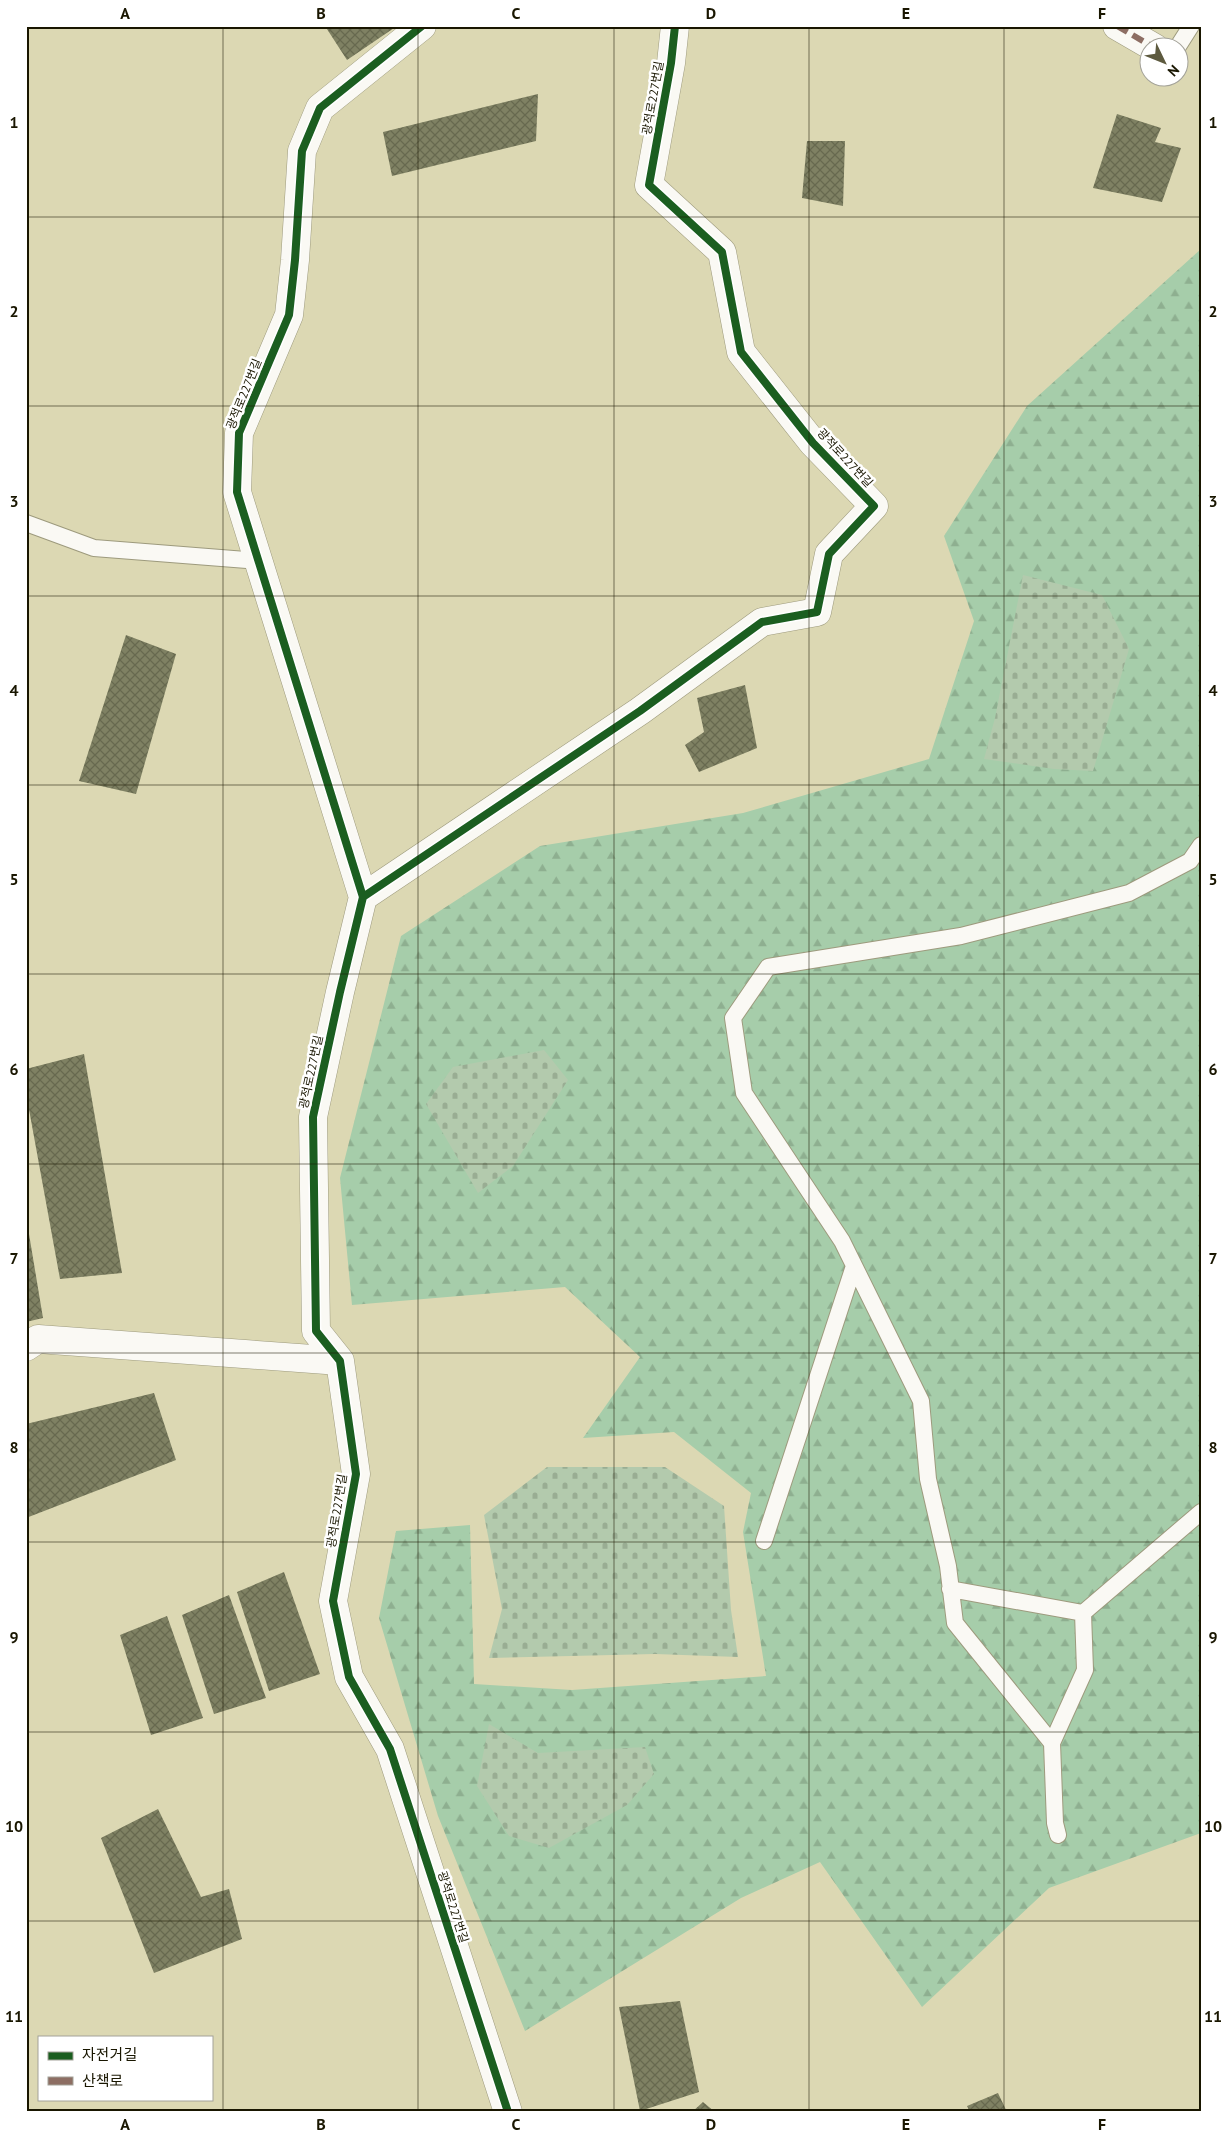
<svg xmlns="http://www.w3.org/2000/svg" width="1227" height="2138" viewBox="0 0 1227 2138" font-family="'PT Sans','Noto Sans KR',sans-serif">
<defs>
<pattern id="forest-firs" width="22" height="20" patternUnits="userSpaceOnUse" patternTransform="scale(1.25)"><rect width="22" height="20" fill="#a6cdaa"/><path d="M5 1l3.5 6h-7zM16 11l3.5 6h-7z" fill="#8eaf90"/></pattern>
<pattern id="cemetery-stones" width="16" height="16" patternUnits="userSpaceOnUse" patternTransform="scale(1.25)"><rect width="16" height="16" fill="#b3caad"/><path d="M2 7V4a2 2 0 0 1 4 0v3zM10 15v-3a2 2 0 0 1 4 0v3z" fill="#99ad93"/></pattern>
<pattern id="building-cross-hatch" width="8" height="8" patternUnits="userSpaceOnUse" patternTransform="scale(1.25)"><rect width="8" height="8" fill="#7f8163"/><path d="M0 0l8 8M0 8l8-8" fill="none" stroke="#67694f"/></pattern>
</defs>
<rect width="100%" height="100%" fill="#dcd8b3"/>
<path fill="url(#forest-firs)" d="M1201 249V1833L1049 1888 922 2007 820 1862 741 1898 525 2031 438 1816 379 1618 396 1531 470 1525 474 1684 572 1690 766 1676 743 1532 751 1493 674 1432 583 1438 640 1357 565 1287 352 1305 340 1178 401 936 540 846 743 813 929 759 974 621 944 536 1027 406Z"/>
<path fill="url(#cemetery-stones)" d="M1023 575 1102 595 1129 649 1093 771 1054 769 984 759 995 718Z
M544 1050 568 1080 513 1166 478 1193 426 1104 453 1067Z
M547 1467H665L724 1506 731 1610 738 1657 655 1654 489 1658 502 1609 484 1515Z
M489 1724 538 1753 645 1747 654 1774 627 1805 549 1848 509 1836 477 1786Z"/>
<path fill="url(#building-cross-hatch)" d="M325 26H397L347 60Z
M538 94 536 141 392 176 383 132Z
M1117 114 1161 128 1155 142 1181 148 1162 202 1093 188Z
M807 141H845L843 206 802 198Z
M126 635 176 654 136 794 79 781Z
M745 685 757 748 699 772 685 745 704 732 697 698Z
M84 1054 122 1273 60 1279 26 1093V1069Z
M26 1216 43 1318 26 1322Z
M154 1393 176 1460 26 1518V1424Z
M284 1572 320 1674 269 1691 237 1592Z
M229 1595 266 1698 214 1714 182 1615Z
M167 1616 203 1718 151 1735 120 1635Z
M158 1809 201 1897 229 1889 242 1939 154 1973 101 1838Z
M680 2001 699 2092 640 2111 619 2007Z
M998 2093 1007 2112H970L967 2106Z
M703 2102 715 2112H692Z"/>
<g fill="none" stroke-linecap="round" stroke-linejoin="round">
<defs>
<path id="lane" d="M1177 48 1191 26
M26 523 94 548 258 561
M764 1541 854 1266
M950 1589 1083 1613
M1052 1743 1085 1670 1083 1613 1201 1512
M1058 1835 1055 1823 1052 1743 955 1623 948 1566 928 1479 921 1401 842 1241 744 1093 733 1018 768 967 961 936 1129 893 1190 861 1201 845"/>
<path id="street" d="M422 26 320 108 302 151 295 260 289 315 239 433 237 492 363 897 340 992 313 1117 316 1331 340 1361 356 1474 333 1601 349 1677 390 1749 508 2112
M1117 26 1155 48
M363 897 640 711 762 622 817 612 829 554 874 506 813 443 741 352 722 252 649 185 671 63 675 26
M26 1347 38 1339 340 1361"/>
</defs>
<use href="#lane" stroke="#9d9a7d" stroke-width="18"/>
<use href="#street" stroke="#9d9a7d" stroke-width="29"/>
<use href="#lane" stroke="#faf9f4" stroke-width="16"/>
<use href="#street" stroke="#faf9f4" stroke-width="28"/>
<path stroke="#8d6e63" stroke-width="6" stroke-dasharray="12 6" stroke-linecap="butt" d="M1117 26 1155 48"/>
<defs>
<path id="cycleway" d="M422 26 320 108 302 151 295 260 289 315 239 433 237 492 363 897 340 992 313 1117 316 1331 340 1361 356 1474 333 1601 349 1677 390 1749 508 2112
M363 897 640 711 762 622 817 612 829 554 874 506 813 443 741 352 722 252 649 185 671 63 675 26"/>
</defs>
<use href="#cycleway" stroke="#fff" stroke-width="11"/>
<use href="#cycleway" stroke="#1b5e20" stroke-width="8"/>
</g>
<path fill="none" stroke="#191600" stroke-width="1" stroke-opacity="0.55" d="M223 26V2112M418 26V2112M614 26V2112M809 26V2112M1004 26V2112M26 217H1201M26 406H1201M26 596H1201M26 785H1201M26 974H1201M26 1164H1201M26 1353H1201M26 1542H1201M26 1732H1201M26 1921H1201"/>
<g text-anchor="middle" stroke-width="5" stroke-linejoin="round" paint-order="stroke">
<g font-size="12" fill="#191600" stroke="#fff">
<text transform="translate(653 98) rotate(-80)" y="4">광적로227번길</text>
<text transform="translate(244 394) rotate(-68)" y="4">광적로227번길</text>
<text transform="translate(845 458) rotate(47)" y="4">광적로227번길</text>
<text transform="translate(311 1072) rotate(-78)" y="4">광적로227번길</text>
<text transform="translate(337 1511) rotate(-81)" y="4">광적로227번길</text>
<text transform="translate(453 1907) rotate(72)" y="4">광적로227번길</text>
</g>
</g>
<rect width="1227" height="2138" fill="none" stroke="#ffffff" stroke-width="55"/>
<rect x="38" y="2036" width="175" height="65" fill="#ffffff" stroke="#a3a299"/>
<rect x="48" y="2052" width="25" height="8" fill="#1b5e20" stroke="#a3a299"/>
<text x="82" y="2060" font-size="15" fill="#191600">자전거길</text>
<rect x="48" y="2077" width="25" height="8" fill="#8d6e63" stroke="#a3a299"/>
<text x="82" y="2086" font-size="15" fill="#191600">산책로</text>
<g transform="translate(1164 62) rotate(133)"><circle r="24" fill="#ffffff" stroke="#a3a299"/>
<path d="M0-4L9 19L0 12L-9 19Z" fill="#5d5a3f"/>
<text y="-8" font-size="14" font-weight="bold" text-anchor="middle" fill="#191600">N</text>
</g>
<rect x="28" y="28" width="1172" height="2082" fill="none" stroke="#191600" stroke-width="2"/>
<g font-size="16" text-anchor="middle" font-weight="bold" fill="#191600">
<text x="125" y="19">A</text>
<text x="321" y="19">B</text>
<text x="516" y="19">C</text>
<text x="711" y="19">D</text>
<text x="906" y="19">E</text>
<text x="1102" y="19">F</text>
<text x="14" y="128">1</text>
<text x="1213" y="128">1</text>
<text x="14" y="317">2</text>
<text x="1213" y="317">2</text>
<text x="14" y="507">3</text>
<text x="1213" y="507">3</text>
<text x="14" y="696">4</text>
<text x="1213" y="696">4</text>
<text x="14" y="885">5</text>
<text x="1213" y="885">5</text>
<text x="14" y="1075">6</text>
<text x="1213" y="1075">6</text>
<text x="14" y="1264">7</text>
<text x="1213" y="1264">7</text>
<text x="14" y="1453">8</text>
<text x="1213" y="1453">8</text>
<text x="14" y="1643">9</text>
<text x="1213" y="1643">9</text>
<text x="14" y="1832">10</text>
<text x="1213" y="1832">10</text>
<text x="14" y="2022">11</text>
<text x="1213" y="2022">11</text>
<text x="125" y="2130">A</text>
<text x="321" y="2130">B</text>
<text x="516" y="2130">C</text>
<text x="711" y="2130">D</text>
<text x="906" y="2130">E</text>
<text x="1102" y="2130">F</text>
</g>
</svg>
